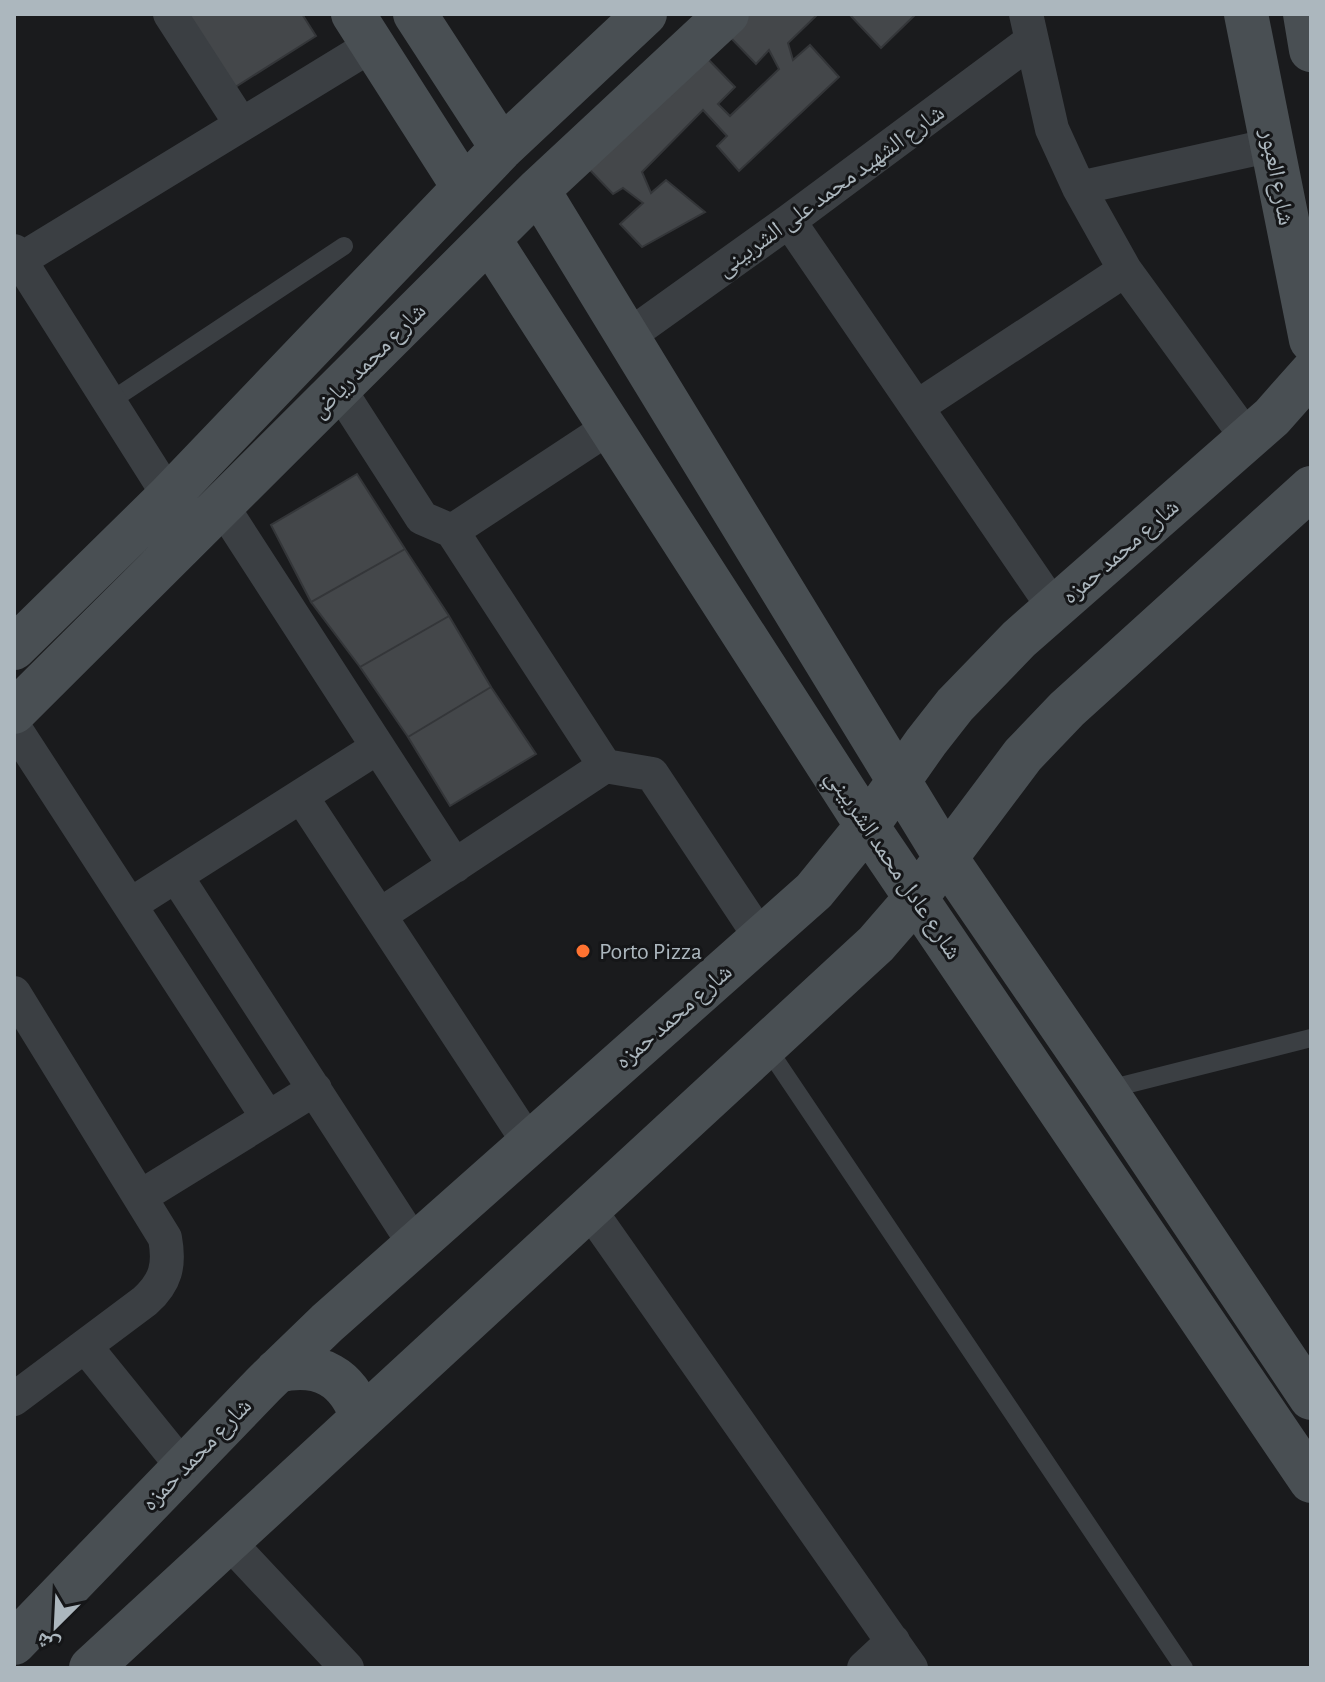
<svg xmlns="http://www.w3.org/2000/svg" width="1325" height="1682" viewBox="0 0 1325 1682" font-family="'Alegreya Sans','Noto Naskh Arabic',sans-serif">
<rect width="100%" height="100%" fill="#1a1b1d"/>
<path fill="#44474a" stroke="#343639" stroke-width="2" d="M181 14H302L316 36 229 91Z
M749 14H818L788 43 793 60 810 45 839 77 739 171 717 146 727 136 703 110 642 172 651 193 666 180 705 212 642 247 620 224 643 203 623 188 613 194 588 168 704 55 735 87 718 104 730 116 779 69 769 50 756 64 728 35Z
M849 14H916L881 48Z
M357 474 405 549 311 602 271 525Z
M405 549 449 616 360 667 311 602Z
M449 616 491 687 408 737 360 667Z
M491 687 536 754 450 806 408 737Z"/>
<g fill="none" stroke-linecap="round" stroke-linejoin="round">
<path stroke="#3b3f43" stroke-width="18" d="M109 402 344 246
M766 1046 1184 1668
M1105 1090 1311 1038"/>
<path stroke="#3b3f43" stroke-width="34" d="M170 14 241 124
M1026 14 1052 129 1079 188 1125 270 1248 439
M1079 188 1272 145
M789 221 1054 608
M14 251 169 496
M20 260 372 45
M627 337 789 221 1031 41
M339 389 422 518 452 531 605 766
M917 407 1125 270
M222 506 455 866
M452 531 610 427
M14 727 268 1118
M301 796 529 1143
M176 876 415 1245
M130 905 378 747
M380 915 605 766 652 774 761 938
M14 993 165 1238C170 1265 166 1282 145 1301L14 1399
M140 1197 315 1089
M589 1209 911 1668
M85 1346 183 1467
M228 1541 347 1668
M864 1668 893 1641"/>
<path stroke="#494f53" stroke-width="44" d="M353 14 464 188
M415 14 502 148
M1246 14 1311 340
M1305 14 1311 50
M538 190 946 858 1105 1090 1311 1398
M489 239 867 826 1311 1481
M14 648 169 496 502 148 645 14
M14 712 538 190 727 14
M277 1371C320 1361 348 1377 362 1418
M14 1643 264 1384 327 1323 814 891 867 826 926 742 955 705 1019 639 1272 417 1311 373
M91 1668 876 944 915 899 1023 755 1067 709 1311 488"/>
</g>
<circle fill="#ff7331" stroke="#151618" stroke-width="3" cx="583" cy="951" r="8"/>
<g text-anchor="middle" stroke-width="6" stroke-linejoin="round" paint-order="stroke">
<g font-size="24" fill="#acb7be" stroke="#151618">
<text transform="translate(1278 177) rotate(79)" y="8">شارع العبور</text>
<text transform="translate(830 190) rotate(-36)" y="8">شارع الشهيد محمد على الشربينى</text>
<text transform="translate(368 360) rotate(-45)" y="8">شارع محمد رياض</text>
<text transform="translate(1120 551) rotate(-41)" y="8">شارع محمد حمزه</text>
<text transform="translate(894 864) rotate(56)" y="8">شارع عادل محمد الشربيني</text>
<text transform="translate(673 1016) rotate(-41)" y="8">شارع محمد حمزه</text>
<text transform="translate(196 1454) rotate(-46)" y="8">شارع محمد حمزه</text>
</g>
<g font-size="24" fill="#acb7be" stroke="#151618" text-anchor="start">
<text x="599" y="959">Porto Pizza</text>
</g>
</g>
<rect width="1325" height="1682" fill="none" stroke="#acb7be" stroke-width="32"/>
<g transform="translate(56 1626) rotate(204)" stroke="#151618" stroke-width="6" paint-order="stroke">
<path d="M0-6L14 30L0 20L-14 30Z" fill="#acb7be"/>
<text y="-12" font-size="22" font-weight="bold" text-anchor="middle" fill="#acb7be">ش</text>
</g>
</svg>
